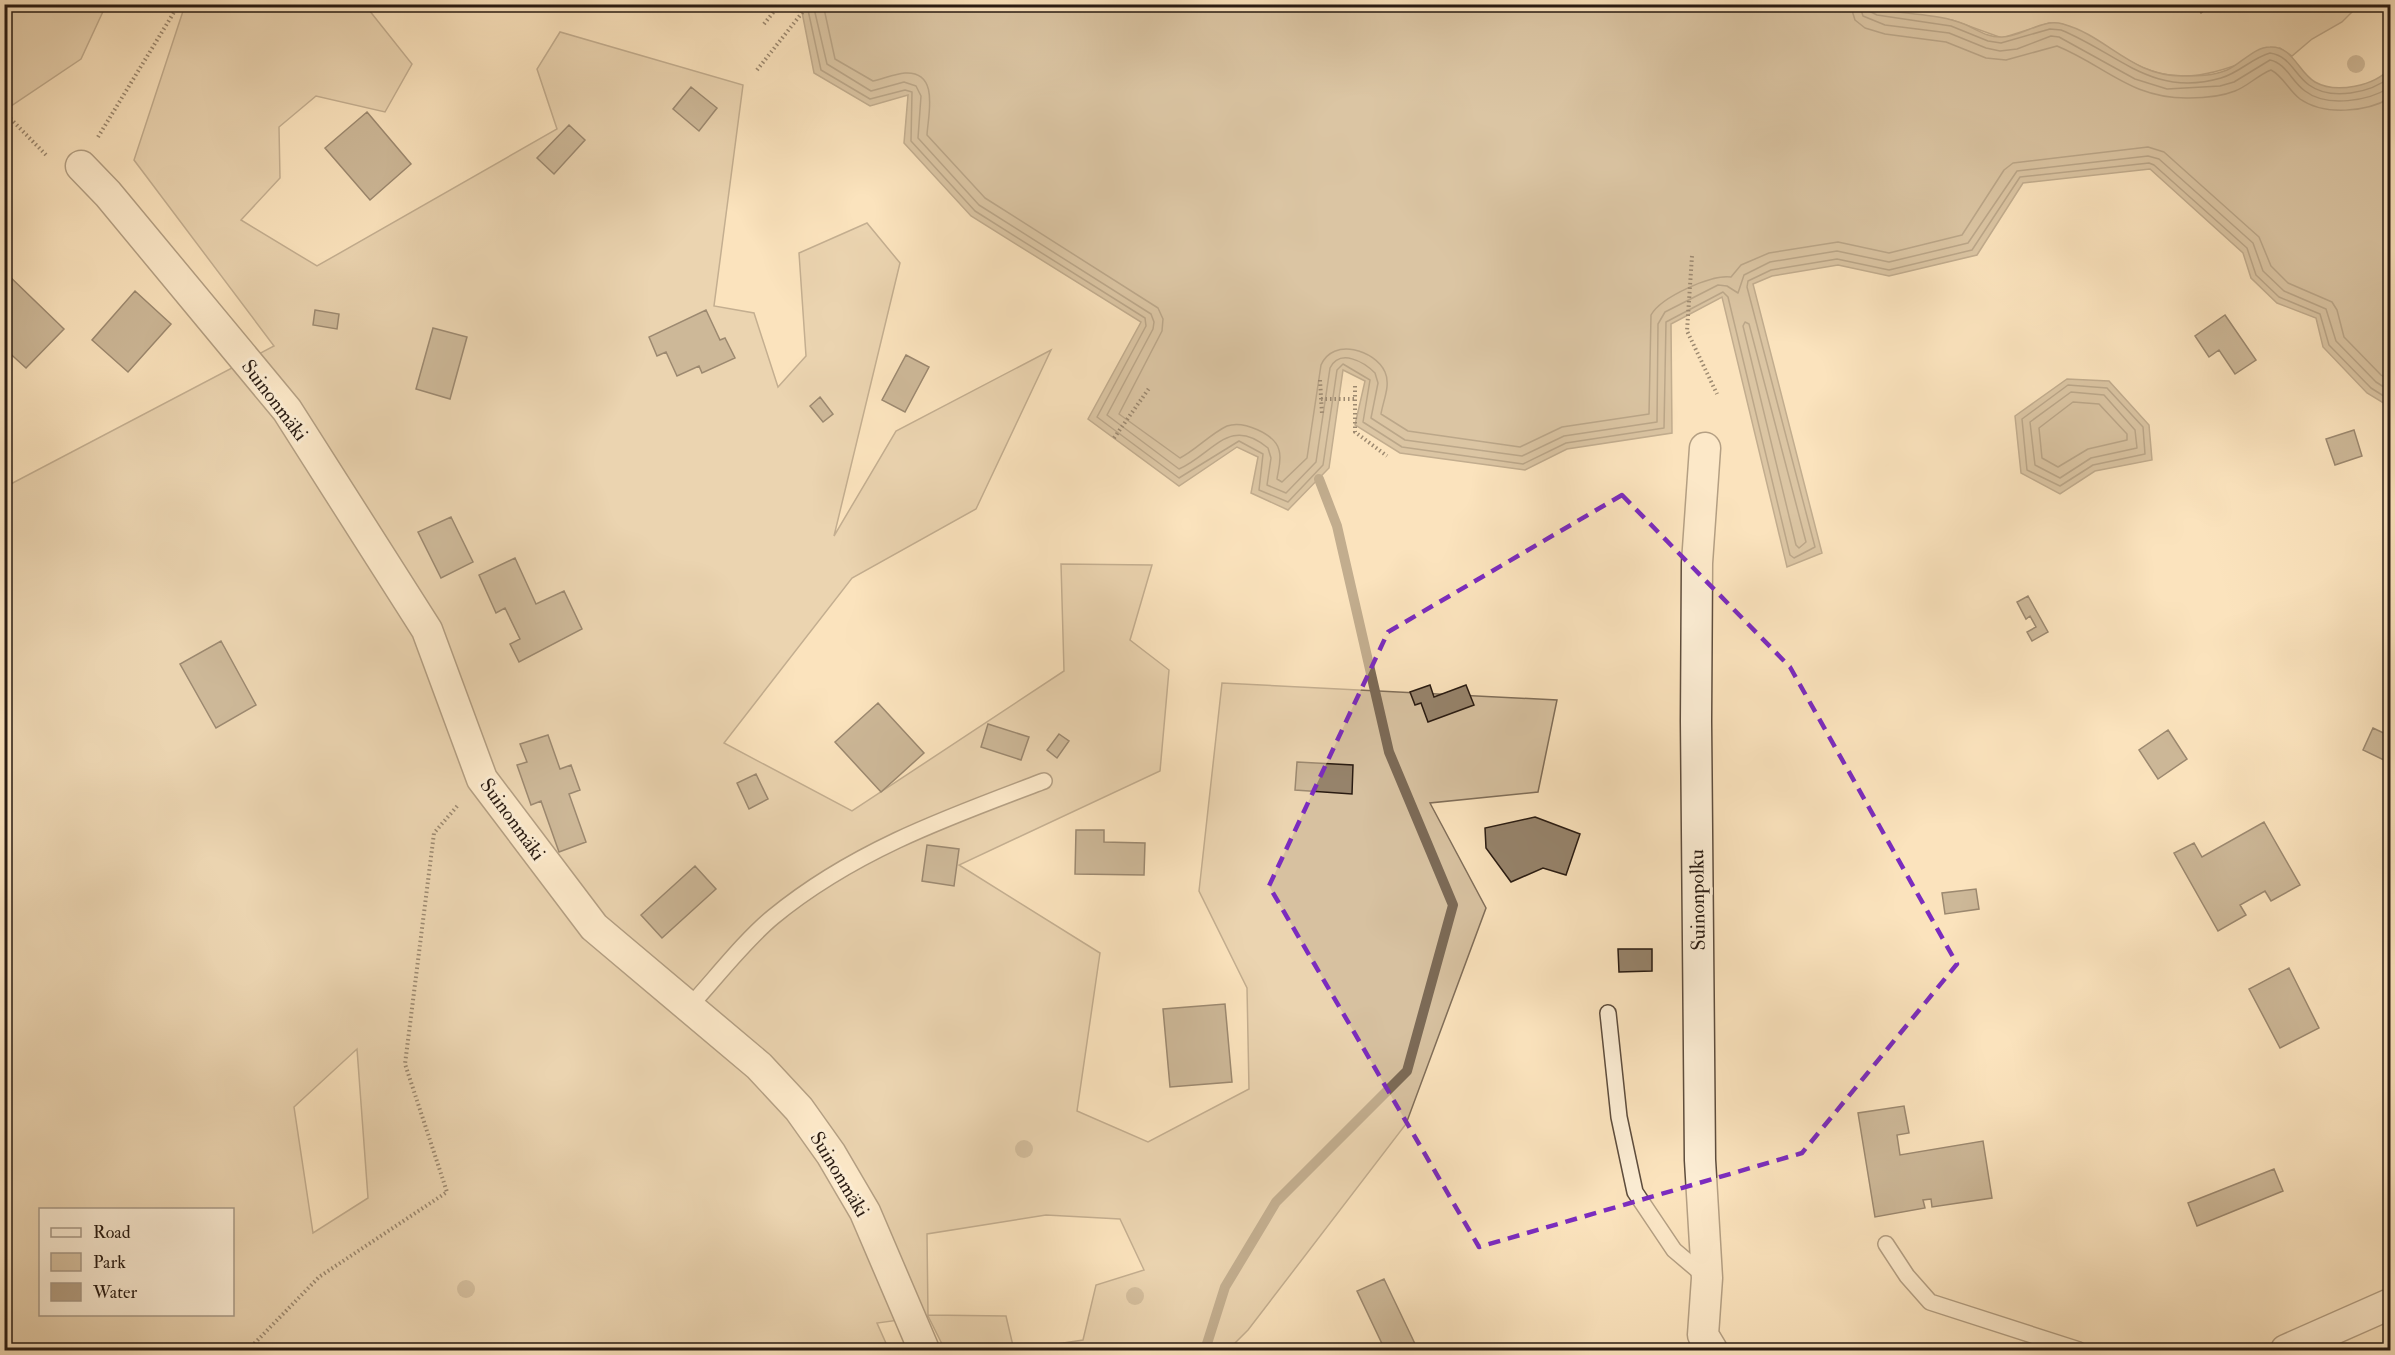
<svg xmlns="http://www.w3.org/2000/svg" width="2395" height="1355" viewBox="0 0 2395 1355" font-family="'IM FELL Double Pica',serif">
<rect width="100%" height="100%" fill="#fbe3bd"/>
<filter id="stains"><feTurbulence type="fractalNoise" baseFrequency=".00333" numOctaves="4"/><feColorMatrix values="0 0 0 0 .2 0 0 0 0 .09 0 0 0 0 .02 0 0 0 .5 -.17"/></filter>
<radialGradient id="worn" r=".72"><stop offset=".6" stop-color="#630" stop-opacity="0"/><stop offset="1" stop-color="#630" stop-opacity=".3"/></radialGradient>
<path fill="#d7c1a0" stroke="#806e59" stroke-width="1.5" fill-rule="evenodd" d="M5 4 106 5 81 59 5 110Z
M185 5H365L412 64 385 112 316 96 279 127 280 178 241 220 317 266 557 129 537 69 560 32 743 85 714 306 754 313 778 387 806 356 799 253 867 223 900 263 834 536 896 431 1051 350 976 509 852 578 724 743 852 811 1064 671 1061 564 1152 565 1130 640 1169 670 1160 771 959 865 1100 953 1077 1111 1148 1142 1249 1089 1247 988 1199 891 1222 683 1557 700 1538 792 1430 803 1486 908 1406 1124 1248 1330 1228 1350H1017L1083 1340 1096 1285 1144 1270 1120 1219 1046 1215 927 1234 928 1315 1006 1316 1014 1350H945L928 1316 877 1323 889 1350H5V487L274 346 134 160ZM357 1049 368 1198 313 1233 294 1107ZM40 1210H232V1314H40Z
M1866 5H2359L2342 22 2312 39 2292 56 2280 48C2229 68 2184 92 2131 62 2108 50 2087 34 2062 24L2049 23 2002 38 1952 20 1888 12Z"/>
<path fill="#b49f83" stroke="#7c6a56" stroke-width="1.5" d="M1866 4C1897 17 1932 11 1964 24 1976 29 1988 38 2002 37 2023 37 2041 18 2063 24 2107 36 2131 76 2182 76 2197 76 2213 76 2227 70 2241 64 2254 47 2270 47 2293 46 2298 72 2315 82 2336 94 2375 86 2390 68V407L2367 393 2323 347 2316 318 2277 303 2251 278 2243 253 2150 169 2023 183 1977 255 1889 276 1838 265 1772 276 1753 284 1822 553 1787 567 1722 297 1671 324 1672 433 1567 449 1525 470 1400 453 1355 425 1365 381 1343 370 1329 468 1288 510 1251 493 1258 457 1237 447 1179 486 1088 419 1141 322 971 216 904 143 908 95 870 106 814 73 802 12 725 7V5Z
M2067 379 2109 381 2149 425 2152 460 2095 471 2060 494 2021 473 2015 416Z"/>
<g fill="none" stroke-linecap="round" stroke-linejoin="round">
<path stroke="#6e5d4a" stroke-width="1.5" d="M777 4 803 6 808 10 821 70 870 99 905 90 912 92 911 141 975 211 1145 318 1146 326 1097 417 1179 478 1239 441 1263 454 1259 490 1288 502 1323 465 1337 370 1343 364 1370 380 1363 422 1402 447 1523 464 1566 443 1664 428 1666 322 1723 292 1728 297 1790 555 1794 558 1815 547 1747 287 1748 281 1771 270 1837 259 1889 270 1972 250 2020 177 2149 163 2154 165 2247 248 2256 275 2279 297 2320 314 2329 345 2371 388 2390 400
M813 4 827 64 871 91 904 82 916 86 921 96 918 138 979 205 1151 314 1154 322 1153 329 1107 415 1179 469C1213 454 1229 415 1268 448L1271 458 1267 485 1286 493 1316 462 1330 368C1340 348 1364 362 1375 373L1378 383 1371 418 1405 440 1522 456 1564 436 1657 422 1658 324 1665 312 1718 285 1727 286 1738 293 1744 275 1770 262 1837 251 1889 262 1968 243 2017 171 2148 156 2159 159 2253 243 2263 271 2284 291 2326 309 2336 341 2376 382 2390 391
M823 4 835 59 873 81C883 79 894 74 905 73 940 71 928 115 927 135L985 198 1158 308 1163 319 1162 331 1119 414 1180 458C1196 450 1210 434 1227 426 1243 420 1275 434 1279 450 1282 460 1278 470 1277 479L1282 482 1307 458 1321 365C1333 337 1375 350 1385 372 1391 385 1383 401 1381 414L1408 431 1520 447 1562 427 1649 414 1651 315C1661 297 1712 274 1731 277L1741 265 1769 253 1838 242 1889 253 1962 235 2004 170 2013 163 2148 147 2164 152 2259 237 2271 266 2288 283 2332 302 2337 310 2344 337 2381 375 2390 381
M1850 4 1855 20 1865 28 1885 34 1946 42 1986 58 2006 60 2057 46C2106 66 2131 99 2189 98 2205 98 2220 97 2235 91 2248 86 2258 75 2271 70 2283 76 2289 91 2300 99 2324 116 2367 112 2390 98
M1859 4 1863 16 1885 25 1949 33 1986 48 2000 51 2017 49 2051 36 2059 37 2135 79 2167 89 2220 86 2234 82 2270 60C2286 63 2292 82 2305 91 2327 108 2369 101 2390 87
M1867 4 1869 11 1877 15 1951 26 1988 41 2001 43 2050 29 2061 30C2118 53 2152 98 2221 78 2239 73 2252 58 2270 53 2290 56 2294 74 2309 85 2331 101 2371 93 2390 77
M1745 322 1749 324 1806 542 1799 548 1796 545 1743 326Z
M2068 385 2107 388 2143 427 2145 454 2093 465 2060 486 2027 470 2022 419Z
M2071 392 2104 395 2135 430 2137 448 2091 458 2060 478 2035 465 2030 422Z
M2073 402 2099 404 2127 434V440L2088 449 2058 467 2042 458 2039 428Z"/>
<path stroke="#7c6a56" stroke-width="10" d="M1205 1350 1225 1287 1276 1202 1407 1071 1453 905 1389 752 1337 526 1319 479"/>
</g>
<path fill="#96836b" stroke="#291b12" stroke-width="1.5" d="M2195 4H2213L2201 13Z
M691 87 717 108 699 131 673 109Z
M367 112 411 164 370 200 325 148Z
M569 125 585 140 554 174 537 158Z
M4 271 64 329 26 368 4 348Z
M135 291 171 324 128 372 92 340Z
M315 310 339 314 337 329 313 325Z
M706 310 720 340 725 338 735 358 702 373 699 366 677 376 666 352 657 356 649 337Z
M2225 315 2256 360 2235 374 2219 350 2209 357 2195 336Z
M433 328 467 337 450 399 416 389Z
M906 355 929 367 905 412 882 400Z
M820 397 833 414 823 422 810 406Z
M2354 430 2362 456 2335 465 2326 439Z
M451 517 473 562 441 578 418 532Z
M515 558 536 604 564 591 582 629 519 662 510 644 520 639 505 608 496 613 479 575Z
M2028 596 2048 632 2032 641 2027 632 2036 627 2030 616 2026 619 2017 602Z
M221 641 256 705 216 728 180 664Z
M1430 685 1434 697 1466 685 1474 705 1428 722 1421 703 1415 705 1410 692Z
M878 703 924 753 881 792 835 742Z
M988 724 1029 737 1021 760 981 747Z
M2373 728 2390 736V763L2363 750Z
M2168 730 2187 759 2158 779 2139 750Z
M1059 734 1069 741 1057 758 1047 750Z
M548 735 560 769 571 765 580 790 569 794 586 842 559 852 541 801 531 805 517 765 527 762 520 744Z
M1297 762 1353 765 1352 794 1295 790Z
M756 774 768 799 749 809 737 783Z
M1535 817 1580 834 1566 875 1543 868 1511 882 1486 848 1485 828Z
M2264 822 2300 885 2271 901 2265 891 2240 905 2246 915 2218 931 2174 853 2194 843 2202 857Z
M1076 830H1104V842L1145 843 1144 875 1075 874Z
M927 845 959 849 954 886 922 881Z
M695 866 716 889 662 938 641 915Z
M1976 889 1979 909 1945 914 1942 893Z
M1618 949H1652V971L1619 972Z
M2289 968 2319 1028 2280 1048 2249 989Z
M1225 1004 1232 1082 1170 1087 1163 1009Z
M1904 1106 1909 1133 1897 1135 1900 1155 1983 1141 1992 1198 1932 1207 1931 1199 1923 1200 1925 1208 1875 1217 1858 1113Z
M2274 1169 2283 1191 2197 1226 2188 1203Z
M1384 1279 1417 1348 1411 1350H1385L1357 1291Z"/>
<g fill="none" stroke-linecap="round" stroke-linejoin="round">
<defs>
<path id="lane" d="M689 1007C715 979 744 941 773 917 853 851 948 817 1044 781
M1608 1013 1619 1117 1635 1192 1674 1250 1707 1278
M1886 1244 1907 1276 1930 1302 2079 1350"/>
<path id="street" d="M81 166 108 194 287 410 427 630 482 779 594 927 759 1066 799 1109 831 1154 865 1212 924 1350
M1705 448 1697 563 1696 721 1700 1160 1707 1278 1703 1335 1712 1350
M2286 1350 2390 1304"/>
</defs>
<use href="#lane" stroke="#5e4d3d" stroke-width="18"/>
<use href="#street" stroke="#5e4d3d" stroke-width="33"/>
<path stroke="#291b12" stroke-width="4" stroke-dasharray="1.5 3" stroke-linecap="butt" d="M764 24 780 4
M757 70 809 4
M4 112 48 157
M98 137 179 4
M1692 256 1687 331 1717 394
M1320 380 1322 414
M1355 386V432L1387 456
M1321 399H1355
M1114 438 1150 387
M248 1350 319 1277 447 1192 405 1064 434 833 459 804"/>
<use href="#lane" stroke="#fcedd4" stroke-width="15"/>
<use href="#street" stroke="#fcedd4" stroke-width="30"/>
</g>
<g fill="#a49077">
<circle cx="2356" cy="64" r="9"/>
<circle cx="1024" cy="1149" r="9"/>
<circle cx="466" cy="1289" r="9"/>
<circle cx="1135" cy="1296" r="9"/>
</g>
<path d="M0 0H2395V1355H0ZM1622 495 1790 667 1957 964 1802 1153 1479 1247 1269 886 1388 632Z" fill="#fbe3bd" fill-opacity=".55" fill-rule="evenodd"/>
<path fill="none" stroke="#7b2cbf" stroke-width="4.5" stroke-dasharray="12 8" stroke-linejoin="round" d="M1622 495 1790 667 1957 964 1802 1153 1479 1247 1269 886 1388 632Z"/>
<g text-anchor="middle" stroke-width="6" stroke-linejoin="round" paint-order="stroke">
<g font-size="20" fill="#291b12" stroke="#fcedd4">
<text transform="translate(275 400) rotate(53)" y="7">Suinonmäki</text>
<text transform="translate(513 819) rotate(54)" y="7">Suinonmäki</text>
<text transform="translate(1697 900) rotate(-91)" y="7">Suinonpolku</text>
<text transform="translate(840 1174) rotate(59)" y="7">Suinonmäki</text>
</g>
</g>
<rect width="2395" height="1355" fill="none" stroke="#fbe3bd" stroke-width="24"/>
<rect x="6" y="6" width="2383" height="1343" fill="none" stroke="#291b12" stroke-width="3"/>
<rect x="12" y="12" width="2371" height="1331" fill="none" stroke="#291b12" stroke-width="1.5"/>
<rect x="39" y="1208" width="195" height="108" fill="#fcedd4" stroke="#a89986" stroke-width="1.5"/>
<rect x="51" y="1228" width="30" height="9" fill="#fcedd4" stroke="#a89986" stroke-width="1.5"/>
<text x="93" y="1238" font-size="18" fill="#291b12">Road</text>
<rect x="51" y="1253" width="30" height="18" fill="#d7c1a0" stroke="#a89986" stroke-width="1.5"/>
<text x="93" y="1268" font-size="18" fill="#291b12">Park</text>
<rect x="51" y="1283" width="30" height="18" fill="#b49f83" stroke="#a89986" stroke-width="1.5"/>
<text x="93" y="1298" font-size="18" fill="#291b12">Water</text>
<rect width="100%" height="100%" filter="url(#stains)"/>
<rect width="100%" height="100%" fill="url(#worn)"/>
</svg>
